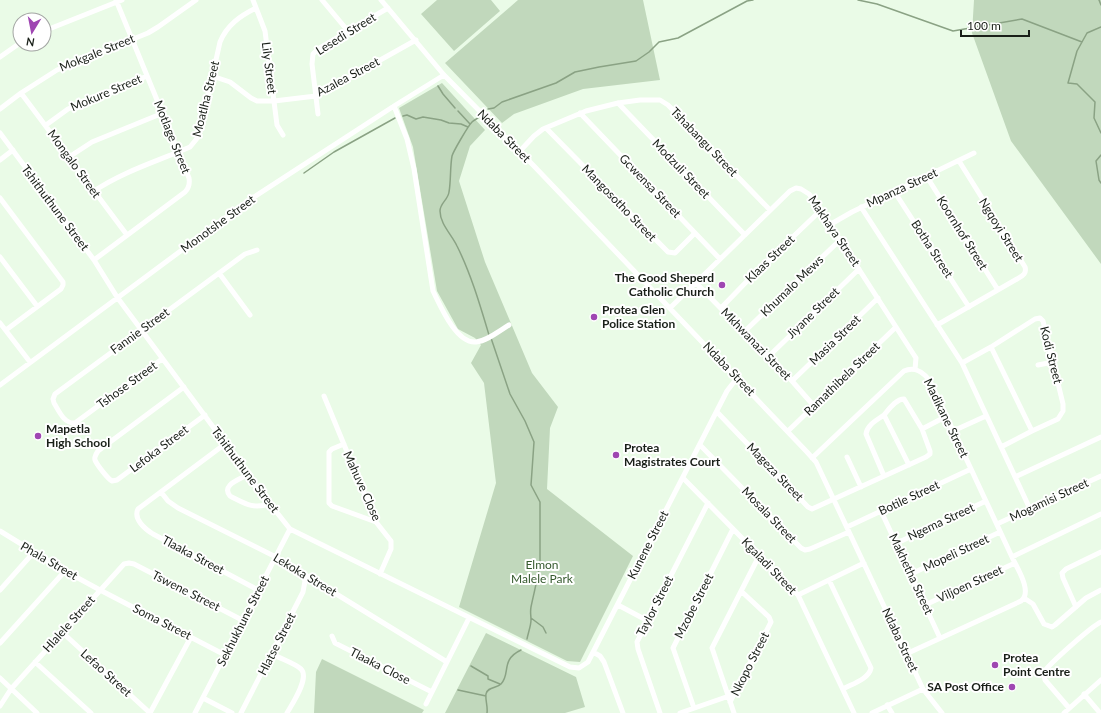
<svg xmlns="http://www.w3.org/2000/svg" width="1101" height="713" viewBox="0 0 1101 713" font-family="Lato,sans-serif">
<rect width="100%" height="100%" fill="#eafbe7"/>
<path fill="#c1d8bc" d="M437 0H491L500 11 454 51 421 14Z
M518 0H643L660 80 583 89 514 114 502 123 445 63Z
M974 0H1101V264L1011 141 972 33Z
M442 83 485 130 470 146 459 181 485 262 532 373 558 407 550 428 547 489 633 556 580 662 567 661 459 607 496 483 484 383 471 363 481 345 475 338 458 329 437 291 413 147 399 108Z
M486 633 576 677 585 707 565 713H445Z
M322 659 424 710 422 713H314L316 672Z"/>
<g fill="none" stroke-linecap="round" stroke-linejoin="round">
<path stroke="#8aa284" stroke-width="1.5" d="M858 0 877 4 953 31 1022 19 1082 42
M1099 0 1101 5
M1101 27 1087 33 1077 51 1068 83 1077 84 1095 102 1094 118 1101 133
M438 86 443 94 455 108
M488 109 494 108 502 102 556 83 575 72 599 67 636 61 649 52 659 42 678 38 747 1 753 0
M458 111 470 124
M403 116 407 115 416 119 423 117 441 120 449 123 461 124 468 127
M479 117C477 119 474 120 472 122 468 126 453 152 452 156 450 167 451 181 449 192 448 200 440 203 440 211 440 224 452 235 457 246 471 274 480 305 489 335
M1101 155 1096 161 1099 180 1101 183
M304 173 334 152 395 118
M491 338 510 394 525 421 534 442 531 485 540 502V563C538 578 534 592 531 607 530 612 531 615 531 620 531 626 528 633 527 639
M531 618 543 627 546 633
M471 666 488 676V679L500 684
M458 690 486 696
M487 713C488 706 485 700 486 694 487 687 497 688 501 684 511 674 500 660 521 650"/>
<path stroke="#fff" stroke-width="5" d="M253 0 265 31 277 125 283 135
M322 0 348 31
M381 0 444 75 533 165 807 452 816 462 825 481 923 689 942 713
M44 31 122 0
M0 57 20 43
M212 76 230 82 251 98 257 101H274L316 96 416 40
M21 93 127 235
M618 103 745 235
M394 106 407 139 414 169 433 291C440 305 456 344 476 342 487 341 499 331 509 325
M0 109 21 93 57 70 148 33 158 27 196 0
M580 113 720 259
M318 114 312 64 313 54 318 49 388 8
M46 125 68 109 147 76
M546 128 668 252 675 253 695 233
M0 133 94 260 117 297 222 439 247 475 290 529 570 667 579 668 588 662 727 391 737 378
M520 151 534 136 543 129 586 111 618 103 640 100H660L668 105 770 210
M69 157 92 142 163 113
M0 160 13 150
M927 177 998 290
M94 191C124 171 158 161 190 147L199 136 220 42C227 25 240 16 256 8
M894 191 969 307
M0 198 63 282V285L61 289 6 330
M861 207 962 363 1030 509
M831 224 852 212 974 153
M0 257 37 306
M94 260 185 192C189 188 190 184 189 178L116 0
M219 273 250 315
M696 283 792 381 814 406
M670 308 790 191 796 188 801 189 809 194 817 204 914 355 916 358 915 369
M721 308 752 276 821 210
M0 323 30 362
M937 325 1017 279C1022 276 1027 274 1025 267L959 161
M744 332 840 240
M991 347 1032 431
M768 357 859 269
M162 359 75 423C64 424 59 411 54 403L53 399 55 394 245 254 257 250
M962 363 991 347 1035 319 1040 318 1043 321 1063 404V411L1058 419 1032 431 1001 447
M1038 365 1053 362
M792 381 878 298
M0 385 248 201 394 106 444 75
M184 387 98 451C96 454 94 457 95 460 97 465 108 479 112 481L117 480 205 415
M324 396 376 522 391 541V549L380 574
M717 412 808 507 812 509 926 457 930 454V451L922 429 947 416
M884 415C877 420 867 425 866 434L884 476
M788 431 896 327
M953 431 986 416
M225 444 138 509C133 519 145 529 153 534L258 590
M344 444 332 449 329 452V503L332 506 376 522
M700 445 801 548 805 550 810 549 849 532
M847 457 861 487
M812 458 904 371C915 366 923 372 930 381L1012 557C1017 568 1033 592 1021 601L906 654
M909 465 884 415C889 409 896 399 904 399L922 429
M247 475C239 480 221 485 230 496 246 504 252 509 270 504
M1015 477 1101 437
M683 478 798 595 854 713
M161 492 168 501 178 508 276 557 447 662
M881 511 940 638
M997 524 1101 476
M847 527 971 469
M0 531 65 571 100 590 225 655
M897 543 986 501
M1012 557 1101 514
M911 574 1000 532
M829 580 871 668C869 679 852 684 843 689
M0 590 34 552
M798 595 864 563
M1024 598 1033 604 1044 624 1052 627 1055 625 1086 598 1101 590
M618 605 648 621
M925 605 1015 563
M1076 607 1063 578 1062 573 1066 569 1101 552
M63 633 150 713
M332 636 335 643 432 692
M0 643 65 571
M593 652 600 656 604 662 623 713
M272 654C281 659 294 663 301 669 310 678 292 704 287 713
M35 662 91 713
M0 678 37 713
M1084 694 1100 713
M203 698 232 713
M730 702 771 622 769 617 741 591
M426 704 469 618
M887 705 892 713
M0 706 11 689 124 564 129 563 134 564 242 620
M694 708 673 648 733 529
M1069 708 1045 680 1044 675V672C1050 663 1092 626 1101 622
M150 713 191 637
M195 713 290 529
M241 713 303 592 305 581 304 573
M660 713 638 649 637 642 708 503
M680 713 729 696
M734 713 712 648 759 556
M872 713 923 689
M1064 713 1101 680"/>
</g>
<g fill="#9f46b2" stroke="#fff" stroke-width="1.5">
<circle cx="722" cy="285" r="4"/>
<circle cx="594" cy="317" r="4"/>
<circle cx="38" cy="436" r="4"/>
<circle cx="616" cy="455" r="4"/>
<circle cx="995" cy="665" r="4"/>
<circle cx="1012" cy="687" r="4"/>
</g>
<g text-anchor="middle" stroke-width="4" stroke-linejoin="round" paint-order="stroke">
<g font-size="12" fill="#191f18" stroke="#fff">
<text transform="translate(346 34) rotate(-32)" y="4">Lesedi Street</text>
<text transform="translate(97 53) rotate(-22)" y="4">Mokgale Street</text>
<text transform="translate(269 68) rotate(83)" y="4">Lily Street</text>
<text transform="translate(348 77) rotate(-28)" y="4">Azalea Street</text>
<text transform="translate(106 93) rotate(-23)" y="4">Mokure Street</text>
<text transform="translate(206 99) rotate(-76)" y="4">Moatlha Street</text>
<text transform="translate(504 136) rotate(45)" y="4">Ndaba Street</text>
<text transform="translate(172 137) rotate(68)" y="4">Motlage Street</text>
<text transform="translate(704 142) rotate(46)" y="4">Tshabangu Street</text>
<text transform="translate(74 164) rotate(54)" y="4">Mongalo Street</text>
<text transform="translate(681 169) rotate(46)" y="4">Modzuli Street</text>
<text transform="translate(650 186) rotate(46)" y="4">Gcwensa Street</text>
<text transform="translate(902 188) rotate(-25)" y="4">Mpanza Street</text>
<text transform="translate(619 203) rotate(46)" y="4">Mangosotho Street</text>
<text transform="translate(55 208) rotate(53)" y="4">Tshithuthune Street</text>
<text transform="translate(218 224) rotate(-36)" y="4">Monotshe Street</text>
<text transform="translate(1001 230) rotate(58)" y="4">Ngqoyi Street</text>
<text transform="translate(834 231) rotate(56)" y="4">Makhaya Street</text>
<text transform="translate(962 233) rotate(58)" y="4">Koornhof Street</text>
<text transform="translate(932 249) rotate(57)" y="4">Botha Street</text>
<text transform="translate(770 259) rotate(-44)" y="4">Klaas Street</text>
<text transform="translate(792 286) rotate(-44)" y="4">Khumalo Mews</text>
<text transform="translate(813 313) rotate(-44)" y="4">Jiyane Street</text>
<text transform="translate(140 331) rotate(-36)" y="4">Fannie Street</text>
<text transform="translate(835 340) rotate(-44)" y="4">Masia Street</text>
<text transform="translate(756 344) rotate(46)" y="4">Mkhwanazi Street</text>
<text transform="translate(1051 355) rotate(76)" y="4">Kodi Street</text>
<text transform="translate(729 369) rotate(46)" y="4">Ndaba Street</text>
<text transform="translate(842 379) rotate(-44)" y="4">Ramathibela Street</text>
<text transform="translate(127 385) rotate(-36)" y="4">Tshose Street</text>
<text transform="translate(946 418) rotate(64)" y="4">Madikane Street</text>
<text transform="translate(159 449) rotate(-37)" y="4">Lefoka Street</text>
<text transform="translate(245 470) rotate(53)" y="4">Tshithuthune Street</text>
<text transform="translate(775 472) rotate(46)" y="4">Mageza Street</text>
<text transform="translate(362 486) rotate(66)" y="4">Mahuve Close</text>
<text transform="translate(909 498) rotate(-25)" y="4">Botile Street</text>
<text transform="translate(1049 500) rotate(-25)" y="4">Mogamisi Street</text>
<text transform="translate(769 515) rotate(46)" y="4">Mosala Street</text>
<text transform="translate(941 522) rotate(-25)" y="4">Ngema Street</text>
<text transform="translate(648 545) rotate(-63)" y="4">Kunene Street</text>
<text transform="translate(956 553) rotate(-25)" y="4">Mopeli Street</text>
<text transform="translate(193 555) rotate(28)" y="4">Tlaaka Street</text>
<text transform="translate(49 561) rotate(30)" y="4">Phala Street</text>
<text transform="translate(769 566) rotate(46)" y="4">Kgaladi Street</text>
<text transform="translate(911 574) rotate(65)" y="4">Makhetha Street</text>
<text transform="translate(305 575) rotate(31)" y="4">Lekoka Street</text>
<text transform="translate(970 584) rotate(-25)" y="4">Viljoen Street</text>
<text transform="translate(186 591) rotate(27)" y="4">Tswene Street</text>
<text transform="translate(655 606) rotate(-63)" y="4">Taylor Street</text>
<text transform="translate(694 606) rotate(-63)" y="4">Mzobe Street</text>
<text transform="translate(243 621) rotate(-63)" y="4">Sekhukhune Street</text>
<text transform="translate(162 622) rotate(27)" y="4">Soma Street</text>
<text transform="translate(69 624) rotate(-48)" y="4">Hlalele Street</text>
<text transform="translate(900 640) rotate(65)" y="4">Ndaba Street</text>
<text transform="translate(277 644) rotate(-63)" y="4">Hlatse Street</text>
<text transform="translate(750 664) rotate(-63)" y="4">Nkopo Street</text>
<text transform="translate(380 666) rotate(27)" y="4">Tlaaka Close</text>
<text transform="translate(106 673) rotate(42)" y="4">Lefao Street</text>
</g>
<g font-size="12" font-weight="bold" fill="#191f18" stroke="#fff" text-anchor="start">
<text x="714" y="282" text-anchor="end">The Good Sheperd<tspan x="714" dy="14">Catholic Church</tspan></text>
<text x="602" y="314">Protea Glen<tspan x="602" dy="14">Police Station</tspan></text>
<text x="46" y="433">Mapetla<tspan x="46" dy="14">High School</tspan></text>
<text x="624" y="452">Protea<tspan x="624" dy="14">Magistrates Court</tspan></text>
<text x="1003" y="662">Protea<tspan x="1003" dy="14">Point Centre</tspan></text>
<text x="1004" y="691" text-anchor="end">SA Post Office</text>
</g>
<g font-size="12" fill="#365a2e" stroke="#fff">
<text x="542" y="569">Elmon<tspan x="542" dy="14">Malele Park</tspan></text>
</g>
</g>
<g transform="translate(32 32) rotate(190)"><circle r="19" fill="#ffffff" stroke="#a3a5a3"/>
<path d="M0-3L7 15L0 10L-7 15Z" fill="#9f46b2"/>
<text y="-6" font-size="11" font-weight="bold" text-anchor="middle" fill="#191f18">N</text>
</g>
<path d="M961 30v6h68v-6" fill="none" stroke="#191f18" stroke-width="2"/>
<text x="967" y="30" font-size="12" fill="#191f18" stroke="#ffffff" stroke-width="3" paint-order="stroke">100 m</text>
</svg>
